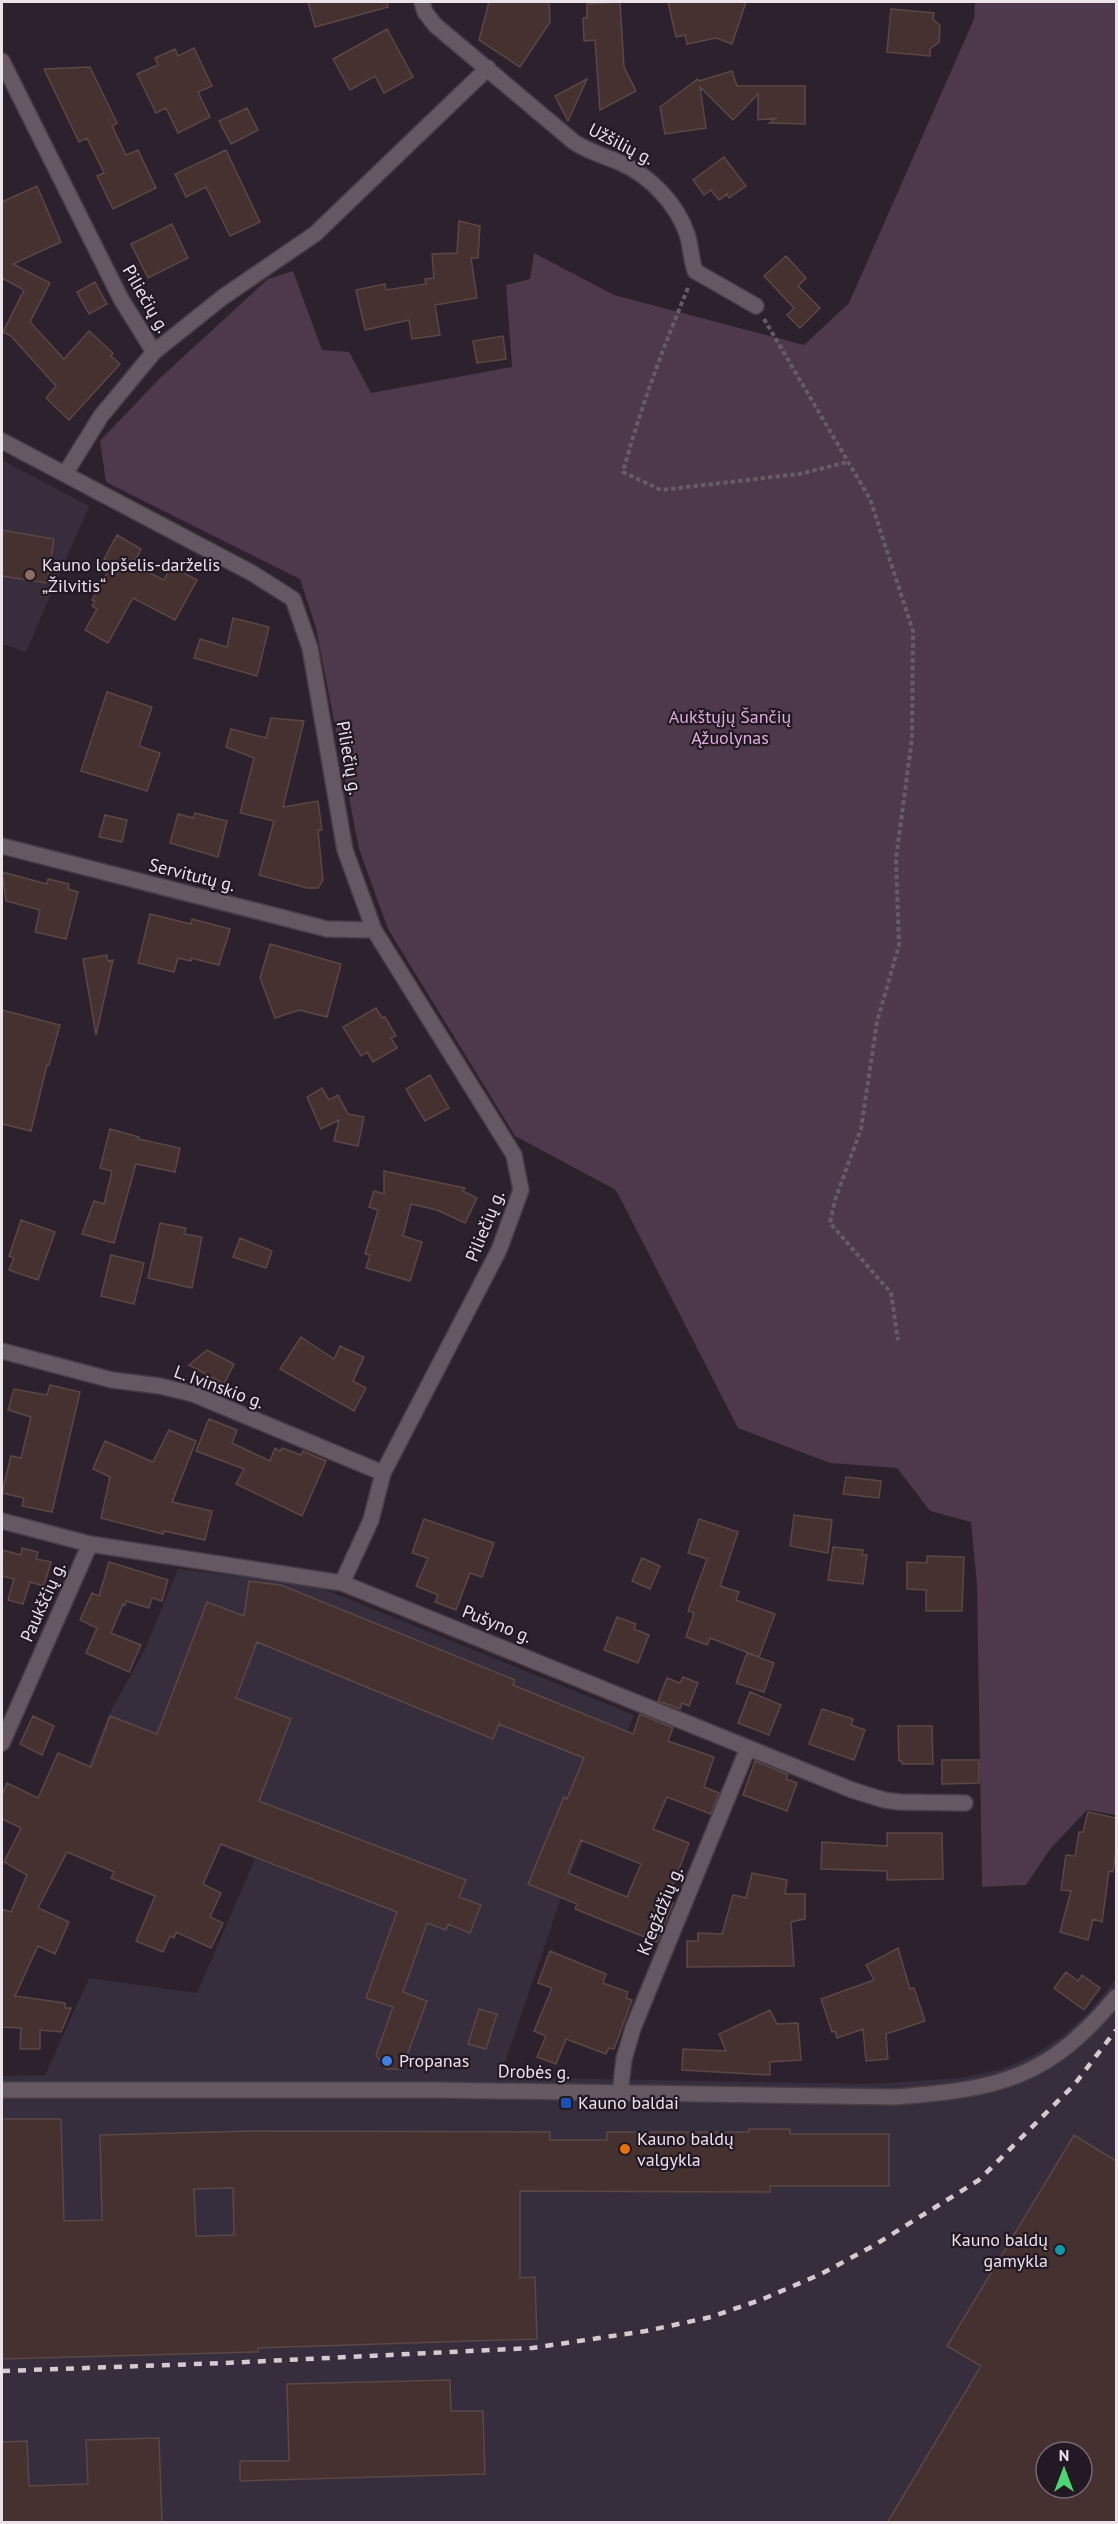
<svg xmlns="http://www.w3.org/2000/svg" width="1118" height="2524" viewBox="0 0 1118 2524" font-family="'PT Sans',sans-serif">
<rect width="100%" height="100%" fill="#2d212d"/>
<path fill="#362d3d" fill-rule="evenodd" d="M178 1569 316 1586 634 1715 561 1898 500 2077 869 2084 960 2078 1002 2069 1035 2054 1064 2035 1088 2013 1116 1979V2522H2V2076L45 2075 89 1978 197 1993 255 1859 78 1791 109 1714 145 1649ZM1046 2452H1082V2488H1046Z"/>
<path fill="#372d3c" d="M2 460 89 506 26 652 2 644Z"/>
<path fill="#4d384c" d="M975 2H1116V1815L1087 1810 1051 1848 1026 1885 982 1887 977 1585 971 1522 930 1511 897 1468 830 1463 738 1428 616 1190 515 1136 388 929 359 849 316 628 300 579 106 482 100 441 159 379 268 279 293 271 322 350 349 352 371 393 512 367 506 285 530 279 534 253 614 295 804 345 849 303 974 19Z"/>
<path fill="#453230" stroke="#5b4745" stroke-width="1.5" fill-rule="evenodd" d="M308 2H387L388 7 315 27Z
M489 2H549L550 22 520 67 479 40Z
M620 2 624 67 636 91 600 110 595 40 584 41 583 18H587V4Z
M668 2H746L732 44 716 38 687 44 685 35 676 37Z
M891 9 934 13 933 19 940 26 939 42 930 49V56L887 52Z
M387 29 413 77 384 93 375 76 350 90 333 59Z
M194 48 212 86 198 92 210 117 178 133 166 108 156 113 137 74 158 65 155 58 175 49 178 56Z
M90 67 117 123 112 126 126 155 138 150 156 188 113 209 97 176 104 173 87 138 79 142 44 69Z
M732 71 737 86H805V124L769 123 776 118 758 120V94L733 120 700 87 706 128 665 134 660 107 698 79 699 81Z
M587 79 568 121 555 96Z
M247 108 258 130 231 144 219 121Z
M226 150 260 222 230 236 206 187 186 197 175 174Z
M724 157 746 186 729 198 727 194 719 200 711 190 704 195 693 180Z
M37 186 61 242 13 264 50 283 30 322 64 359 89 331 113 353 111 356 120 364 69 420 46 398 56 386 11 336 3 332 24 290 2 278V202Z
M459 221 480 226 478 258H471L477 298 435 305 440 335 412 339 409 320 365 330 356 290 385 284 386 290 426 284 425 279 434 278 432 254 457 253Z
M172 224 188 258 148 278 131 244Z
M786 256 806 278 798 286 820 308 800 328 787 315 794 308 764 276Z
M95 282 107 304 89 314 77 292Z
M503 336 506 359 477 363 473 341Z
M2 530 54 539 47 583 2 576Z
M117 535 141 549 133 565 164 580 171 566 197 580 175 620 133 598 108 643 85 630 97 609 92 606 95 601 92 600 112 564 104 559Z
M233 618 269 627 257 676 194 658 200 639 227 647Z
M107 692 152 707 139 746 160 753 147 791 81 771Z
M271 718 304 721 283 807 318 801 322 830H318L323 880 318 888H307L259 875 274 821 240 813 254 758 226 747 231 729 266 738Z
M195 813 227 821 218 857 170 843 178 814 193 818Z
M105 815 127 820 122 842 99 837Z
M2 872 47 884 48 879 69 884 68 889 78 892 66 939 35 932 40 910 6 901Z
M150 914 191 924 192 919 230 929 219 965 191 958V961L178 958 174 972 138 963Z
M270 944 341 964 327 1017 299 1010 275 1018 260 978Z
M107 955 108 961 113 960 96 1035 83 959Z
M376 1008 382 1018 385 1017 396 1036 391 1038 397 1048 373 1062 367 1052 361 1056 343 1027Z
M2 1010 60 1025 49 1065H47L31 1131 2 1124Z
M430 1075 449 1108 425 1121 406 1089Z
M322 1088 329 1100 338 1095 348 1114 364 1117 358 1146 334 1141 339 1120 321 1129 307 1097Z
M110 1129 139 1137 138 1139 180 1148 175 1172 136 1164 114 1243 82 1234 94 1201 104 1204 112 1171 100 1168Z
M384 1171 465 1188 463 1191 477 1198 465 1223 437 1210 411 1204 403 1236 422 1242 410 1281 366 1268 370 1255 365 1254 378 1210 369 1207 374 1191 384 1194Z
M21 1220 55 1232 38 1280 9 1270 14 1258 9 1256Z
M160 1223 186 1228 184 1234 202 1237 192 1288 148 1278Z
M240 1238 272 1251 266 1268 233 1257Z
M111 1255 144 1263 134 1304 101 1296Z
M301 1337 334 1359 340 1346 364 1357 353 1381 366 1388 354 1411 280 1369Z
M207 1350 234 1364 224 1384 189 1365Z
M50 1385 80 1392 52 1512 22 1506 24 1498 2 1493 11 1456 21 1458 31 1417 8 1410 14 1389 47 1395Z
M209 1419 237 1430 232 1443 270 1461 275 1448 280 1451 282 1448 301 1455 303 1451 326 1461 302 1516 236 1484 244 1469 196 1451Z
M169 1430 196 1441 172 1502 212 1511 205 1540 164 1531 163 1534 101 1518 110 1477 93 1469 105 1441 153 1462Z
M846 1477 881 1481 879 1498 843 1494Z
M794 1515 832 1520 828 1553 790 1546Z
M424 1519 494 1543 482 1577 470 1573 456 1610 435 1602 438 1595 416 1586 428 1558 412 1553Z
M699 1519 738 1532 720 1586 739 1592 736 1600 775 1614 759 1657 710 1638 707 1645 686 1637 694 1613 688 1611 707 1559 688 1553Z
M833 1547 863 1550 862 1555H867L863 1584 828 1580Z
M22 1548 38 1552 36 1559 51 1562 44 1586 30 1582 23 1604 8 1600 14 1579 2 1576V1550L21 1555Z
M927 1556 964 1557 962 1611H926V1590L907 1589V1562L927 1563Z
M642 1558 660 1566 650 1589 632 1581Z
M109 1562 168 1580 162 1601 152 1598 149 1608 126 1601 125 1605 123 1604 111 1633 141 1645 129 1672 86 1653 97 1628 80 1620 92 1593 99 1596Z
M249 1581 281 1585 515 1680 513 1685 633 1734 640 1714 673 1728 668 1741 714 1757 704 1787 719 1793 711 1814 667 1797 653 1829 689 1843 667 1900 673 1903 657 1942 575 1909 577 1904 528 1884 564 1797 567 1799 584 1758 499 1724 493 1739 257 1642 236 1698 291 1719 259 1801 466 1880 459 1897 481 1905 470 1933 448 1924 446 1930 427 1923 403 1992 427 2001 402 2069H386L376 2055 393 2007 366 1998 397 1912 221 1844 203 1884 221 1893 210 1917 223 1923 211 1948 176 1932 174 1938 170 1936 163 1952 136 1941 155 1896 111 1878 114 1872 67 1852 38 1908 69 1922 55 1954 38 1946 15 1996 65 2003V2008H71L61 2032 40 2030V2049H20L21 2028 2 2027V1909L11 1912 27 1875 4 1862 21 1828 2 1819V1795L7 1783 38 1798 58 1753 91 1767 110 1716 157 1734 207 1602 244 1616ZM581 1840 641 1864 627 1897 568 1873Z
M617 1617 636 1624 634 1629 649 1635 638 1663 604 1650Z
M747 1653 774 1663 764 1692 736 1683Z
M683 1677 698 1683 689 1706 682 1703 680 1709 658 1701 667 1678 680 1683Z
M750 1692 781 1705 769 1735 738 1723Z
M822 1709 853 1719 851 1725 865 1730 854 1760 809 1744Z
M33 1716 54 1726 42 1755 20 1744Z
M898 1726H932L933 1764H902V1761H899Z
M942 1760H979V1783L942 1784Z
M755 1761 788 1775 786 1779 797 1783 787 1811 743 1795Z
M1088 1812 1116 1818V1849L1113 1872 1109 1871 1102 1922 1093 1919 1088 1940 1060 1932 1071 1891 1061 1890 1066 1855 1075 1856 1079 1832H1083Z
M887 1833H942L943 1879 887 1880V1871L821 1869 822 1842 887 1846Z
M752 1873 787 1880 785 1894H805V1919L791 1922 794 1966 687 1967V1941H698V1933L722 1934 733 1895 746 1898Z
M898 1948 910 1989 914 1988 925 2021 886 2034 888 2059 866 2061 863 2029 837 2038 835 2031 832 2032 821 1999 874 1980 866 1965Z
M550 1951 606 1974 603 1983 628 1992 626 1998 632 2000 614 2049 609 2048 606 2054 566 2039 556 2064 537 2057 546 2036 534 2031 552 1988 538 1983Z
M1066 1972 1078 1981 1082 1975 1100 1988 1084 2010 1054 1988Z
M479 2009 497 2014 486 2049 468 2044Z
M770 2010 777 2024 798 2023 801 2060 770 2062V2075L682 2070 683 2049 726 2051 719 2034Z
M2 2119H61L64 2221 102 2220 100 2135 250 2131 550 2132V2140H607V2132H749V2129H790V2134H889V2186H770V2192L520 2191V2278L535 2277 537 2339 258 2348V2352L2 2359ZM233 2188 234 2235 196 2236 194 2189Z
M1074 2135 1116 2161V2523H887L981 2366 947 2346ZM1046 2452H1082V2488H1046Z
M450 2380 451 2411H483L485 2474 240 2481V2461H289L287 2384Z
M159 2438 162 2523H2V2442L27 2441 29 2486 88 2484 86 2440Z"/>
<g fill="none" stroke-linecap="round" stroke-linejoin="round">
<defs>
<path id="minor" d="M422 2 425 12 435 25 574 142C589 152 605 156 621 163 650 176 677 204 687 234 691 246 691 259 695 271L756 306
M2 61 121 299 154 352
M2 441 252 573 293 599 310 648 345 850 374 930 514 1155 521 1190 499 1250 383 1473 371 1520 342 1583
M65 474 101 416 154 352 223 297 315 234 488 68
M2 846 327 929 374 930
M2 1351 112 1380 160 1386 193 1394 383 1473
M2 1521 90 1544 342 1583 852 1790 884 1800 899 1802 965 1803
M2 1743 90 1544
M2 2090H436L895 2097C998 2089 1047 2080 1116 1997
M620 2093 624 2059 633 2028 748 1748"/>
</defs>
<use href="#minor" stroke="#483c47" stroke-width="18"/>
<path stroke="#665b66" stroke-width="4" stroke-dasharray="4.5 3" stroke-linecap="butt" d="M688 288C663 348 640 409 623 472L661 490 799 474 848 462
M764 319 870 499 913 631 912 738 896 859 899 945 877 1022 861 1129 835 1200 830 1223 891 1293 898 1340"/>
<use href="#minor" stroke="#665862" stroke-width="15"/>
<path stroke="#d3cad2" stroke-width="4.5" stroke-dasharray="8 8" stroke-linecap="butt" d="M2 2371 225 2363 532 2348 646 2331 711 2317 763 2299 821 2274 873 2246 979 2180 1074 2085 1116 2030"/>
</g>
<circle fill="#8d6e63" stroke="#231823" stroke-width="2" cx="30" cy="575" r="6"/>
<circle fill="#3f7fe0" stroke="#231823" stroke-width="2" cx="387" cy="2061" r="6"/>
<rect fill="#1a4fb4" stroke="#231823" stroke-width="2" x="560" y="2097" width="12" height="12" rx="3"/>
<circle fill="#e8710a" stroke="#231823" stroke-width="2" cx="625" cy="2149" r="6"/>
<circle fill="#0f9aa8" stroke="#231823" stroke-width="2" cx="1060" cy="2250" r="6"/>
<g text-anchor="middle" stroke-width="4.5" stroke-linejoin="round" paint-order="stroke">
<g font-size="18" fill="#ebe2ea" stroke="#231823">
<text transform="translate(621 144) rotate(27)" y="6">Užšilių g.</text>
<text transform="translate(146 299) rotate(60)" y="6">Piliečių g.</text>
<text transform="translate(349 758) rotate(80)" y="6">Piliečių g.</text>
<text transform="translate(192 875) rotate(14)" y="6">Servitutų g.</text>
<text transform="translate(485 1226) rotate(-68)" y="6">Piliečių g.</text>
<text transform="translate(219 1387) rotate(20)" y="6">L. Ivinskio g.</text>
<text transform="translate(43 1602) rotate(-66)" y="6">Paukščių g.</text>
<text transform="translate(497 1624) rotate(22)" y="6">Pušyno g.</text>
<text transform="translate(660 1911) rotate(-68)" y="6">Kregždžių g.</text>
<text transform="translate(534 2072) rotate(1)" y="6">Drobės g.</text>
</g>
<g font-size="18" fill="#ebe2ea" stroke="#231823" text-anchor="start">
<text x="42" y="571">Kauno lopšelis-darželis<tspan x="42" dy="21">„Žilvitis“</tspan></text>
<text x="399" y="2067">Propanas</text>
<text x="578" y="2109">Kauno baldai</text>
<text x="637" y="2145">Kauno baldų<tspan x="637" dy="21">valgykla</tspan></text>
<text x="1048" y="2246" text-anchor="end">Kauno baldų<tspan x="1048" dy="21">gamykla</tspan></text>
</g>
<g font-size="18" fill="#deaddc" stroke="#231823">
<text x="730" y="723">Aukštųjų Šančių<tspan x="730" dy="21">Ąžuolynas</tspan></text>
</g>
</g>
<rect width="1118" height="2524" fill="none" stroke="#ebe2ea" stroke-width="6"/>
<g transform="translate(1064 2470)"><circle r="28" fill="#231823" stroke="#736973" stroke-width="1.5"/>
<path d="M0-4.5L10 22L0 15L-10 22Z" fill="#4cd676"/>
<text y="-9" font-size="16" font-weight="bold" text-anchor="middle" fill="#ebe2ea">N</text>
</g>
</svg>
